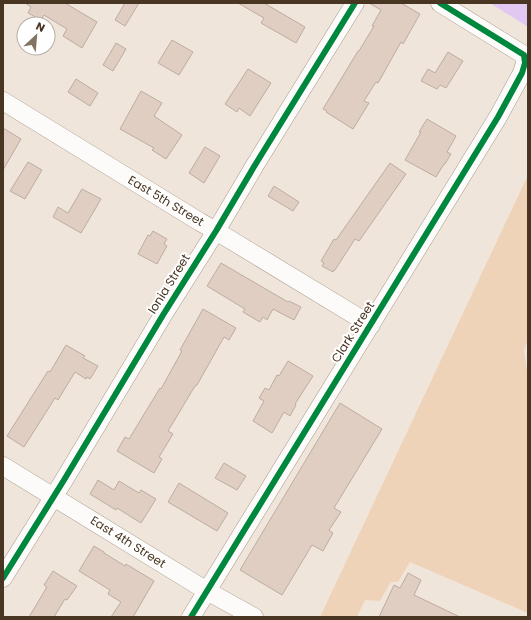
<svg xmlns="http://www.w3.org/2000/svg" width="531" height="620" viewBox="0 0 531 620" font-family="Poppins,sans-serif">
<rect width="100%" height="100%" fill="#f0e5da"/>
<path fill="#efd3b8" d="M528 175V339L524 350 528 377V613L410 562 398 582H391L380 601 365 600 357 617H320Z"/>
<path fill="#e1c8f2" d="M490 3H528V27Z"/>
<path fill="#e1cec2" stroke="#bcaca1" d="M25 3H65L97 22 82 48 63 36 67 29 44 15 41 20 28 13 31 7Z
M125 3H139L125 26 115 20Z
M238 3H264L305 27 296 43 261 23 264 18Z
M369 3H401L420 14 403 44 401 42 378 83 376 82 364 101 369 103 353 129 326 112 327 111 323 109 358 51H359L374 26H372L381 10Z
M172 40 193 52 179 75 158 63Z
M116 43 126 49 113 71 103 65Z
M448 52 463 61 446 88 440 85 437 89 421 81 428 69 435 73Z
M248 69 271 83 250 116 239 108 237 112 225 104Z
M76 79 98 93 90 106 68 92Z
M141 91 162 103 154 116 182 135 166 159 152 150 154 148 120 129Z
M427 119 456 136 447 152 451 154 445 164H444L436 177 405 160 421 132H419Z
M3 128 21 139 3 170Z
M205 147 220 156 204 183 189 173Z
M28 162 42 170 25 199 10 191Z
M390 163 406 174 359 241 355 239 335 270H334L333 272 322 266 324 263 321 261 334 239 336 240Z
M274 186 299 202 293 211 268 196Z
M82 189 101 199 81 233 53 217 58 207 68 213Z
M153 231 167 239 164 244 167 246 157 264 138 254 148 235 150 236Z
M221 263 288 302 289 301 301 307 294 320 273 309 267 320 263 317 260 322 243 312 245 309 207 286Z
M203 309 236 328 229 340 224 337 197 385 195 386 168 431 173 434 159 457 162 459 154 473 117 451 125 437 129 439 160 388 161 389 182 351 180 350Z
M66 345 85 356 83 358 98 366 90 379 87 377 86 379 75 372 58 400 55 398 24 447 7 436 48 371 50 372Z
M288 361 313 376 295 404 296 405 290 416 284 412 272 433 253 421 264 401 259 398 265 388 269 390 277 375 279 376Z
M340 403 382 429 334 508 341 512 329 530 333 533 323 551 312 545 282 595 240 570Z
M224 463 246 476 237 490 215 478Z
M98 480 114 490 119 481 139 493 141 490 156 499 141 523 117 508 116 510 90 494Z
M179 483 228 513 217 531 168 502Z
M94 546 104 552V553L125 566 126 564 154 581 133 617H111L121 602 108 594 110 590 79 571Z
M53 571 77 586 67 600 65 599 54 617H29L47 587 44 585Z
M408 573 421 580 414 595 460 617H379L394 585 400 588Z"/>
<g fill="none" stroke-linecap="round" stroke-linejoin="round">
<defs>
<path id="minor" d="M3 101 200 222 216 231 371 325
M3 466 207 591 254 617
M3 578 64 480 163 315 216 231 255 165 355 3
M191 617 498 117 522 73 525 63 524 55 440 3"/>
</defs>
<use href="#minor" stroke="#a79a8d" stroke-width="19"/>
<use href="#minor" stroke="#fdfbf9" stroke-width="18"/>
<defs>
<path id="cycleway" d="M3 578 64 480 163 315 216 231 255 165 355 3
M191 617 498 117 522 73 525 63 524 55 440 3"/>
</defs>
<use href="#cycleway" stroke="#fff" stroke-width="8"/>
<use href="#cycleway" stroke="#00873e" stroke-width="6"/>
</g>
<g text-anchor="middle" stroke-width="4" stroke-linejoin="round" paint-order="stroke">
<g font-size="12" fill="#483522" stroke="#fff">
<text transform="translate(166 201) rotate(31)" y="4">East 5th Street</text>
<text transform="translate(169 284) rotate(-58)" y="4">Ionia Street</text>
<text transform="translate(353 332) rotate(-58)" y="4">Clark Street</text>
<text transform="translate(128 542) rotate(32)" y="4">East 4th Street</text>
</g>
</g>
<rect width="531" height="620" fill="none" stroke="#483522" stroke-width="8"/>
<g transform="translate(36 36) rotate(26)"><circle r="19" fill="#ffffff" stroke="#b6aea7"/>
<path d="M0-3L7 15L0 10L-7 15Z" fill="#837362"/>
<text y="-6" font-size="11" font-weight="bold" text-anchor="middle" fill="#483522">N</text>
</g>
</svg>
